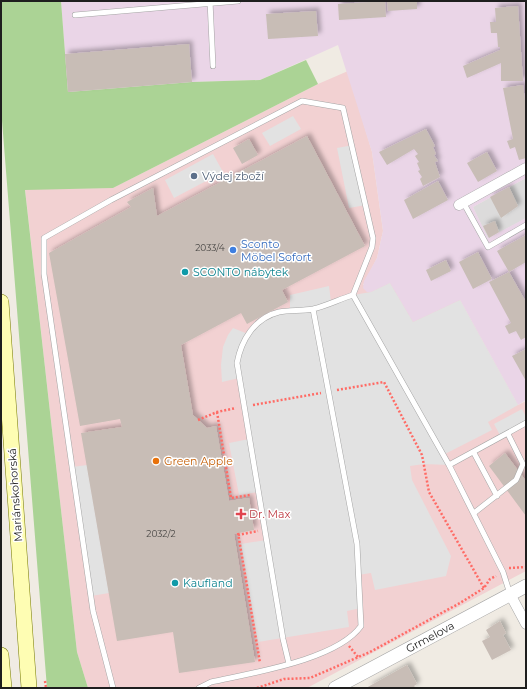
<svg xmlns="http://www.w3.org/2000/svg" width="527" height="689" viewBox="0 0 527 689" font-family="Montserrat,sans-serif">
<defs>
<filter id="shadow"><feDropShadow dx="3.5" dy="-3.5" stdDeviation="2" flood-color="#0004"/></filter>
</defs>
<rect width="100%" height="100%" fill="#f0ebe3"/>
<path fill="#dcdbdb" d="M526 178V218L488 239 473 207Z"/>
<path fill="#f2d1d2" d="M348 71 372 152 383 231 377 258 363 285 390 283 460 300 518 405 526 401V571L307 688H88L77 652 25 189 113 188 318 84Z"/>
<path fill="#ead5e7" d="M61 1H526V178L473 207 488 238 526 218V400L518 405 460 300 413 322 390 283 371 292H367L363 288 364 281 377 258 383 231 372 152 338 45 260 80 192 82 68 92Z"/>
<path fill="#abd395" d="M1 1H61L68 92 192 82 260 80 306 60 318 84 113 188 25 190 77 652 88 688H47L1 108Z"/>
<path fill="#e2e2e2" d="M293 116 301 129 270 146 262 133Z
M353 145 366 205 349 208 337 148Z
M213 154 223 172 174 198 165 180Z
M390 283 413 322 460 300 518 405 488 422 492 430 443 455 449 465 424 464 410 466 412 480 451 556 446 576 375 590 371 573 358 575 361 608 347 611 349 627 258 642 241 544 266 540 258 492 239 495 229 443 249 439 239 378 222 382 221 365 223 347 228 335 233 328 248 334 257 323 278 312 290 311V295L329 286 331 302 353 295 371 292Z
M522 409 526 417V423L501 437 494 424Z
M87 465 109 593 91 596 72 467Z"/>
<path fill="#c8bdb6" filter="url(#shadow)" d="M385 1 386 17 339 20 338 4Z
M387 1H417V9L388 11Z
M518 6 523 81H501V63L467 78 463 66 500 50V47H498L497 33H491L490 22H496L495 8Z
M316 11 318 36 268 39 266 14Z
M189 44 192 82 68 92 65 54Z
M523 85 526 108V158L519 160 515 147 510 149 507 141 513 139 503 88Z
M426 129 435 146 433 147 436 154 434 155 438 161 435 162 440 177 423 186 420 179 422 177 418 171 420 170 417 163 419 162 415 156 418 154 414 149 387 165 379 152Z
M307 136 365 246 282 290 288 302 247 324 241 313 181 345 193 415 207 428 216 426 229 501 249 498 254 530 234 534 255 662 179 673 173 632 117 641 81 433 122 427 120 419 80 426 49 253 131 207 127 202 153 188 157 216Z
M249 139 258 155 242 164 233 148Z
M487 152 497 171 478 182 467 163Z
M438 181 448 200 413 219 404 200Z
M509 187 518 206 501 218 490 197Z
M495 221 499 232 489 238 483 226Z
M526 235V262L509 272 497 251Z
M478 252 492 279 473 289 459 262Z
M446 260 451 271 431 281 426 270Z
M509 272 526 302V337L521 340 516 331 509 334 505 326 511 323 489 282Z
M526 349V381L512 356Z
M505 453 526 481V516L489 466Z
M500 621 506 633 503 635 511 650 492 660 482 641 490 637 486 630Z
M407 665 417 684 414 686 416 688H366Z"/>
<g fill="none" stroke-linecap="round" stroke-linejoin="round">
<defs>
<path id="service" d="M210 1 213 66
M75 15 238 1
M463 202 488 247 526 225
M474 453 497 496
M449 465 526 423
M474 513 516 480 523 464 508 434
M289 664 283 639 237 363C241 341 254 318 279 312 290 310 302 311 313 309 326 306 340 299 353 295L449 465 503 572 510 594
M113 688 93 611 44 274V238L111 200 302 101 343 108 373 238 372 247 353 295
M199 688 211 682C251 673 337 660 361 626L357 544 313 309"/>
<path id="minor" d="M459 205 526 168
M510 594 526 624"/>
<path id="tertiary" d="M335 688 526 586"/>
<path id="secondary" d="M1 302 29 688
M1 655 4 688"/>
</defs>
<use href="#service" stroke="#a5a5a5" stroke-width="6"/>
<use href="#minor" stroke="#a5a5a5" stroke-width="11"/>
<use href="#tertiary" stroke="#a5a5a5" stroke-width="14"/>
<use href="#secondary" stroke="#767a00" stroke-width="16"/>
<path stroke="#ff6b65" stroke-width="2.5" stroke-dasharray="2 2" stroke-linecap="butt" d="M337 390 384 382 422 455 429 492 484 588
M253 405 321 393
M217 412 231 498 250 495
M198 420 217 412 236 408
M238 533 260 663
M238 535 258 531
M509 568 526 567
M349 646 358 657
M45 681 46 688
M257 688 284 679 310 678 370 652 460 603 484 588 490 579 496 576"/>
<use href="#service" stroke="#fff" stroke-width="5"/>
<use href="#minor" stroke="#fff" stroke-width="10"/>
<use href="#tertiary" stroke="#fff" stroke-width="13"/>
<use href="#secondary" stroke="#fefdb3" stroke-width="15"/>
</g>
<circle fill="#5c6f8a" stroke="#fff" stroke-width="1.5" cx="194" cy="176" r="4"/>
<circle fill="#3f7fe0" stroke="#fff" stroke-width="1.5" cx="233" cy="250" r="4"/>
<g fill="#0f9aa8" stroke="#fff" stroke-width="1.5">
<circle cx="185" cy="272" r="4"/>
<circle cx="175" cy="583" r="4"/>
</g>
<circle fill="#e8710a" stroke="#fff" stroke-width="1.5" cx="156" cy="461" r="4"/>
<path fill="#e0444e" stroke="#fff" stroke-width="1.5" d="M239 508h4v4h4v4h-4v4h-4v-4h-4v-4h4z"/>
<g text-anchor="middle" stroke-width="3" stroke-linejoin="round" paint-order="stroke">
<g font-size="9" fill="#484644">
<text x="210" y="251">2033/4</text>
<text x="161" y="537">2032/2</text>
</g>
<g font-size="11" fill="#4e5e75" stroke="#fff" text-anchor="start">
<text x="202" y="180">Výdej zboží</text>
</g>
<g font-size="11" fill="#366cbe" stroke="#fff" text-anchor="start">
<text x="241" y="248">Sconto<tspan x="241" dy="13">Möbel Sofort</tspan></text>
</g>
<g font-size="11" fill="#0d838f" stroke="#fff" text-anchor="start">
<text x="193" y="276">SCONTO nábytek</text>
<text x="183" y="587">Kaufland</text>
</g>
<g font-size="11" fill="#c56008" stroke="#fff" text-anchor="start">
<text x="164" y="465">Green Apple</text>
</g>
<g font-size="11" fill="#1e1e1e" stroke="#fff">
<text transform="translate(15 495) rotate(-94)" y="4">Mariánskohorská</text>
<text transform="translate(430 637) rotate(-28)" y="4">Grmelova</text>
</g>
<g font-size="11" fill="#be3a42" stroke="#fff" text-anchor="start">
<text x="249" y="518">Dr. Max</text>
</g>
</g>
<rect width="527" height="689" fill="none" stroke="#1e1e1e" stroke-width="4"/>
</svg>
